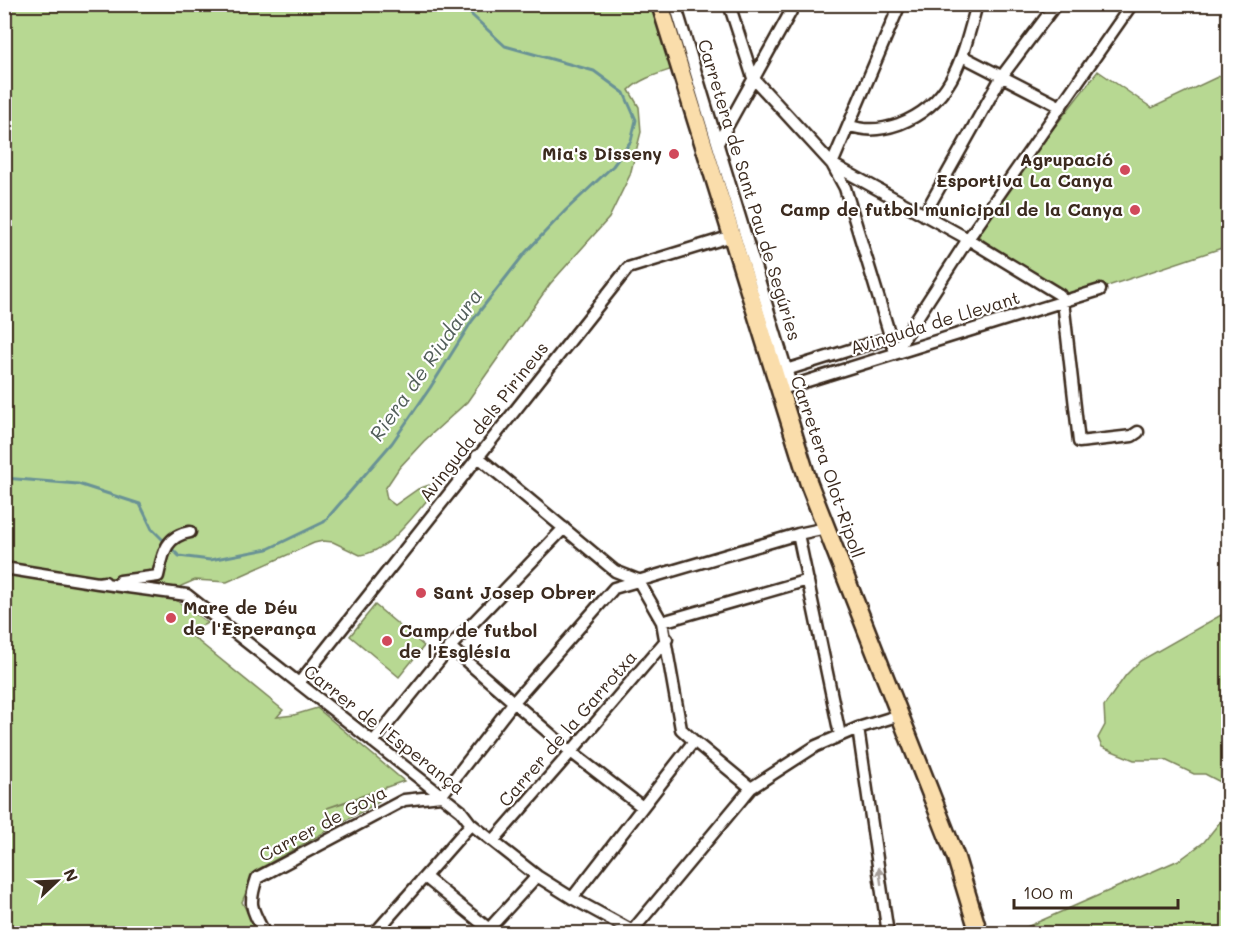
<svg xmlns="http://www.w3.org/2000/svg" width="1233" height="938" viewBox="0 0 1233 938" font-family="Mali,sans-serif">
<rect width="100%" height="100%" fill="#fff"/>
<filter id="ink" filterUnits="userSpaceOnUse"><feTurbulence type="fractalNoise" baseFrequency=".0167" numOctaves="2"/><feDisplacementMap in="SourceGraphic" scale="12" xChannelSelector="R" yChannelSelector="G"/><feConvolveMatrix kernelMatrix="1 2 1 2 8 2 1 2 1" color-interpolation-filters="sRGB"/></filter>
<g filter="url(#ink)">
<path fill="#b7d892" stroke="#798158" stroke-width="1.5" d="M5 5H670L688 63C669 72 644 75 629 90L639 107 641 132 630 175 609 218 550 284 467 402 424 441 399 468 385 489 387 499 395 505 418 489 429 485 435 491C415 513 390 552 360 555L333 542 323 541 314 543 227 582 195 580 181 586 176 600 208 623 187 632 283 710 277 717 294 715 317 708 404 781 327 808 374 793 379 802 255 871 242 902 258 933 5 934Z
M1098 71 1152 108 1228 72V246L1063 301 973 232Z
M375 605 424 646 399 677 350 636Z
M1228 611V786L1205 774H1194L1165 760H1134L1102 747 1098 738 1105 725 1104 706 1126 675 1140 661Z
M1228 812V933H1013L1181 859 1204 842Z"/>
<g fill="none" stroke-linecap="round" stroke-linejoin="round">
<path stroke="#699295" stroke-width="3" d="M4 478 78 484 140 504 152 529 179 556 210 560 268 549 324 522 392 443 430 388 472 321 525 253 566 210 613 166 631 141 636 120 624 93 594 71 505 46 460 4"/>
<defs>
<path id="street" d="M675 4 791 385
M729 4 753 78 832 164 845 188 895 352
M900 4 832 164 968 239 1060 295 1063 301 1079 442 1132 436 1138 432
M962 56 1061 107
M849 125C865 132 882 130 899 124 954 103 963 55 977 4
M718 143 795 4
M924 215 1002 76 1056 4
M895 352 968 239 1132 4
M786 370 891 337
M785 388 1100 290
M477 456 615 571 638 580 662 622 681 729 694 741 751 788
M798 534 840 735
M4 568 98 583 105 582
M120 581 158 576C163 554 165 536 190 532
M98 583 187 595 461 811 471 824 537 876 572 898 638 934
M662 622 808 580
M450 647 571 752 641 806
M299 683 628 268 732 236
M858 728 888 934
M373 742 450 647 564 528
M441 796 513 703 614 588 798 534 826 528
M494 840 571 752 667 639
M425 877 495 934
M572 898 694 741
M633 930 751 788 816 746 858 728 900 715
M485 933 537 876
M265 934C251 908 248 905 257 878L404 800 441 796
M374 934 471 824"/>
<path id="primary" d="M660 4 809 484 956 858 979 934"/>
</defs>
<use href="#street" stroke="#3b2a1e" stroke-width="15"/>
<use href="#primary" stroke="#3b2a1e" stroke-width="21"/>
<use href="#street" stroke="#fff" stroke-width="10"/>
<use href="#primary" stroke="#faddab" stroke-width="16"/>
</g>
<defs><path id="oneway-solid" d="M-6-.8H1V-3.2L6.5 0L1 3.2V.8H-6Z" transform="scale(1.5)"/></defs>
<use fill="#a79f9a" href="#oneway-solid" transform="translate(880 876) rotate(-98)"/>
</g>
<g fill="#d1495b" stroke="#fff" stroke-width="2">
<circle cx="674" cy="154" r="6"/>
<circle cx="1125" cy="170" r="6"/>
<circle cx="1135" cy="210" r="6"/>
<circle cx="421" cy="593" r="6"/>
<circle cx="171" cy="618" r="6"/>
<circle cx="387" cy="641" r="6"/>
</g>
<g text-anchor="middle" stroke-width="4.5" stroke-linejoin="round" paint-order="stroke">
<g font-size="18" font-weight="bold" fill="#3b2a1e" stroke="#fff" text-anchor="end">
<text x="662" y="160">Mia's Disseny</text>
<text x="1113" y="166">Agrupació<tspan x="1113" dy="21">Esportiva La Canya</tspan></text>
<text x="1123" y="216">Camp de futbol municipal de la Canya</text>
<text x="433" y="599" text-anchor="start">Sant Josep Obrer</text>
<text x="183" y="614" text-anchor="start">Mare de Déu<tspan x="183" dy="21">de l'Esperança</tspan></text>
<text x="399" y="637" text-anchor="start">Camp de futbol<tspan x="399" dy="21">de l'Església</tspan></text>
</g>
<g font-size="18" fill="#3b2a1e" stroke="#fff">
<text transform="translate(749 190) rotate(73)" y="6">Carretera de Sant Pau de Segúries</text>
<text transform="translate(935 323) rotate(-17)" y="6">Avinguda de Llevant</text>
<text transform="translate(484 422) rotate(-52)" y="6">Avinguda dels Pirineus</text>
<text transform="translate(827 467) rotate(71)" y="6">Carretera Olot-Ripoll</text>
<text transform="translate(568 729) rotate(-49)" y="6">Carrer de la Garrotxa</text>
<text transform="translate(384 730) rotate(38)" y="6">Carrer de l'Esperança</text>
<text transform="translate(323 824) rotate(-28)" y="6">Carrer de Goya</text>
</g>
<g font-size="20" font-style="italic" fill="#525e5a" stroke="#fff">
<text transform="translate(426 365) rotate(-55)" y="7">Riera de Riudaura</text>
</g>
</g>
<rect width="1233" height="938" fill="none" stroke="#fff" stroke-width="24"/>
<rect x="12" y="12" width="1209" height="914" fill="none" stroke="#3b2a1e" stroke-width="2" filter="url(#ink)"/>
<g transform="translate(57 881) rotate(67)" stroke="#ffffff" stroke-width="4.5" paint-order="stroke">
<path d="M0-4.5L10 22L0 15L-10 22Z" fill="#3b2a1e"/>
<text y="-9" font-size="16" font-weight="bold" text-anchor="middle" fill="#3b2a1e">N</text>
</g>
<path d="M1014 899v9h164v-9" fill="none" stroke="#3b2a1e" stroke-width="3"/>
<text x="1023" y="899" font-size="18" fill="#3b2a1e" stroke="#ffffff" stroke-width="4.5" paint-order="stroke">100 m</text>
</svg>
